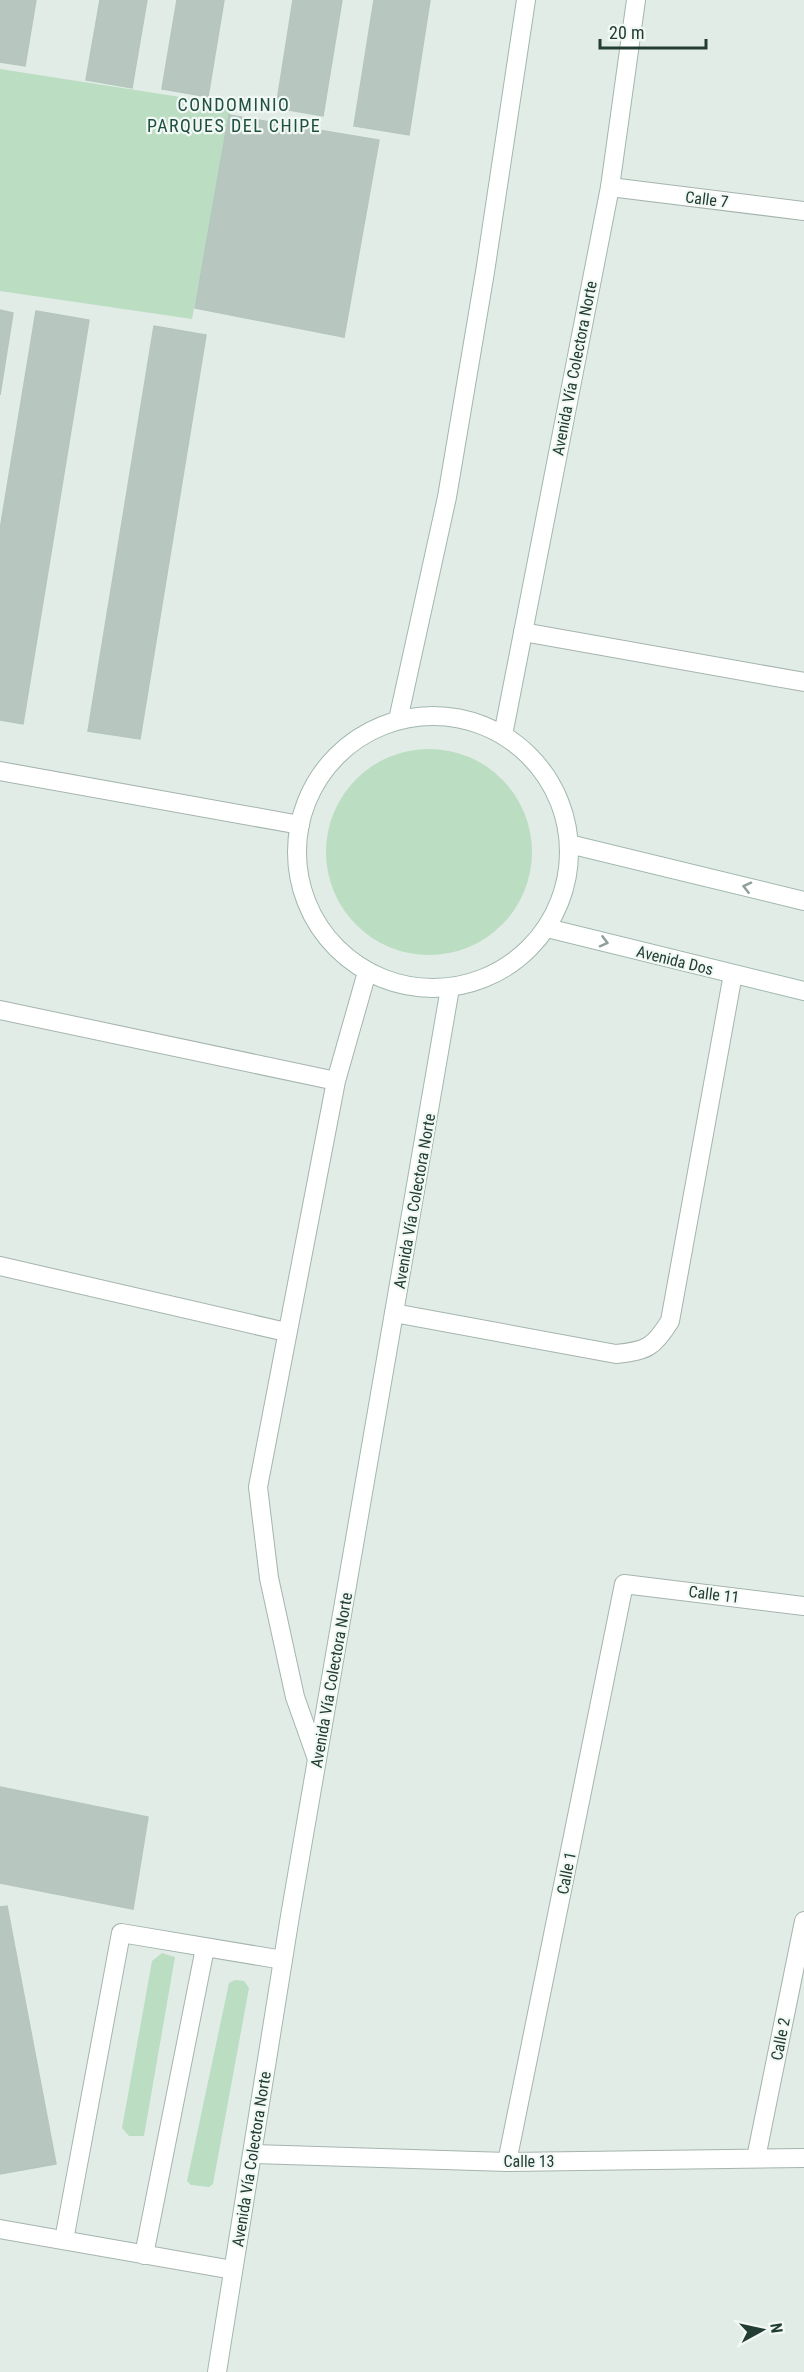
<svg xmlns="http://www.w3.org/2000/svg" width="804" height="2372" viewBox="0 0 804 2372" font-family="'Roboto Condensed',sans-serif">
<rect width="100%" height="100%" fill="#e2ece7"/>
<path fill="#bbddc2" d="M0 69 232 105 192 319 0 291Z
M326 852a103 103 0 1 1 206 0a103 103 0 1 1-206 0Z
M162 1953 175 1957 144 2136H129L122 2128 152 1961Z
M235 1980 244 1981 249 1988 213 2184 209 2187 191 2185 187 2181 229 1983Z"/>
<path fill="#b7c7c0" stroke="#b4c6bd" stroke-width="1.5" d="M0 0H36L25 66 0 62Z
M100 0H147L132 88 86 80Z
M177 0H224L208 97 162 89Z
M293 0H342L323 116 276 108Z
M374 0H430L409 135 354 126Z
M229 115 379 140 344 337 195 308Z
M0 310 13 313 0 395Z
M36 311 89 320 23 724 0 720V530Z
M154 326 206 335 140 739 88 731Z
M0 1787 148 1817 133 1909 0 1883Z
M7 1906 56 2164 0 2174V1907Z"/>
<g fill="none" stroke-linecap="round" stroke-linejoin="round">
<defs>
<path id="street" d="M610 187 804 211
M523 632 804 682
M0 771 300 825
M0 1010 336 1081
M0 1266 286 1332
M394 1313 616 1354C647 1351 654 1347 670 1321L733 974
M317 1759 295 1697 269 1578 258 1487 336 1081 367 972
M253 2154 507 2162 804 2158
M756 2158 804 1921
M507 2162 624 1584 804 1606
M0 2229 233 2270
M64 2240 121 1933 283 1960
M144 2255 205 1948"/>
<path id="secondary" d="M297 852a136 136 0 1 1 272 0a136 136 0 1 1-272 0Z
M398 720 447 497 485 272 526 0
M503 735 610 187 636 0
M569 844 804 901
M547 928 804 991
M217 2372 290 1916 450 988"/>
</defs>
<use href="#street" stroke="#a5b4ae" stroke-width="20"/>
<use href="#secondary" stroke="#a0b8ae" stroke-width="20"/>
<use href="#street" stroke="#fff" stroke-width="18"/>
<use href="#secondary" stroke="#fff" stroke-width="18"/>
</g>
<defs><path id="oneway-chevron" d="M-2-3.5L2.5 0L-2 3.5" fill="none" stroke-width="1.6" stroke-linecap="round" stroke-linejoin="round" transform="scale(1.5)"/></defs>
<g stroke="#909e9a">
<use href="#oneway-chevron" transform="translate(747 887) rotate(-166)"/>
<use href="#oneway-chevron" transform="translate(604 942) rotate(14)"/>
</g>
<g text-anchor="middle" stroke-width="4.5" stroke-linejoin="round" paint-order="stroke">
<g font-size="16" fill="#223d34" stroke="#f2f9f5">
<text transform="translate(707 199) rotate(7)" y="6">Calle 7</text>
<text transform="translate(574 368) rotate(-79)" y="6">Avenida Vía Colectora Norte</text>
<text transform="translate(675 960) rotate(14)" y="6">Avenida Dos</text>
<text transform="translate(414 1201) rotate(-80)" y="6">Avenida Vía Colectora Norte</text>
<text transform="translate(714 1594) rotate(7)" y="6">Calle 11</text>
<text transform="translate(331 1680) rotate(-80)" y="6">Avenida Vía Colectora Norte</text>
<text transform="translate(566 1873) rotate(-79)" y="6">Calle 1</text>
<text transform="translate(780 2039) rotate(-79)" y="6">Calle 2</text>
<text transform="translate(251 2159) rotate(-81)" y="6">Avenida Vía Colectora Norte</text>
<text x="529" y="2167">Calle 13</text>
</g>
<g font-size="18" letter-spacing="1.5" fill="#1e4f40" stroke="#f2f9f5">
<text x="234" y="111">CONDOMINIO<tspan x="234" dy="21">PARQUES DEL CHIPE</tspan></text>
</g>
</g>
<g transform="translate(762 2330) rotate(82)" stroke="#f2f9f5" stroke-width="4.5" paint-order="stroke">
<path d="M0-4.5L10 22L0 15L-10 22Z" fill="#223d34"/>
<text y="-9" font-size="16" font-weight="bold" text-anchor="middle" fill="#223d34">N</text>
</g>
<path d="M600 39v9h106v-9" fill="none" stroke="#223d34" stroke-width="3"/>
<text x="609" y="39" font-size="18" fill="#223d34" stroke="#f2f9f5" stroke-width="4.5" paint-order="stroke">20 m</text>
</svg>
